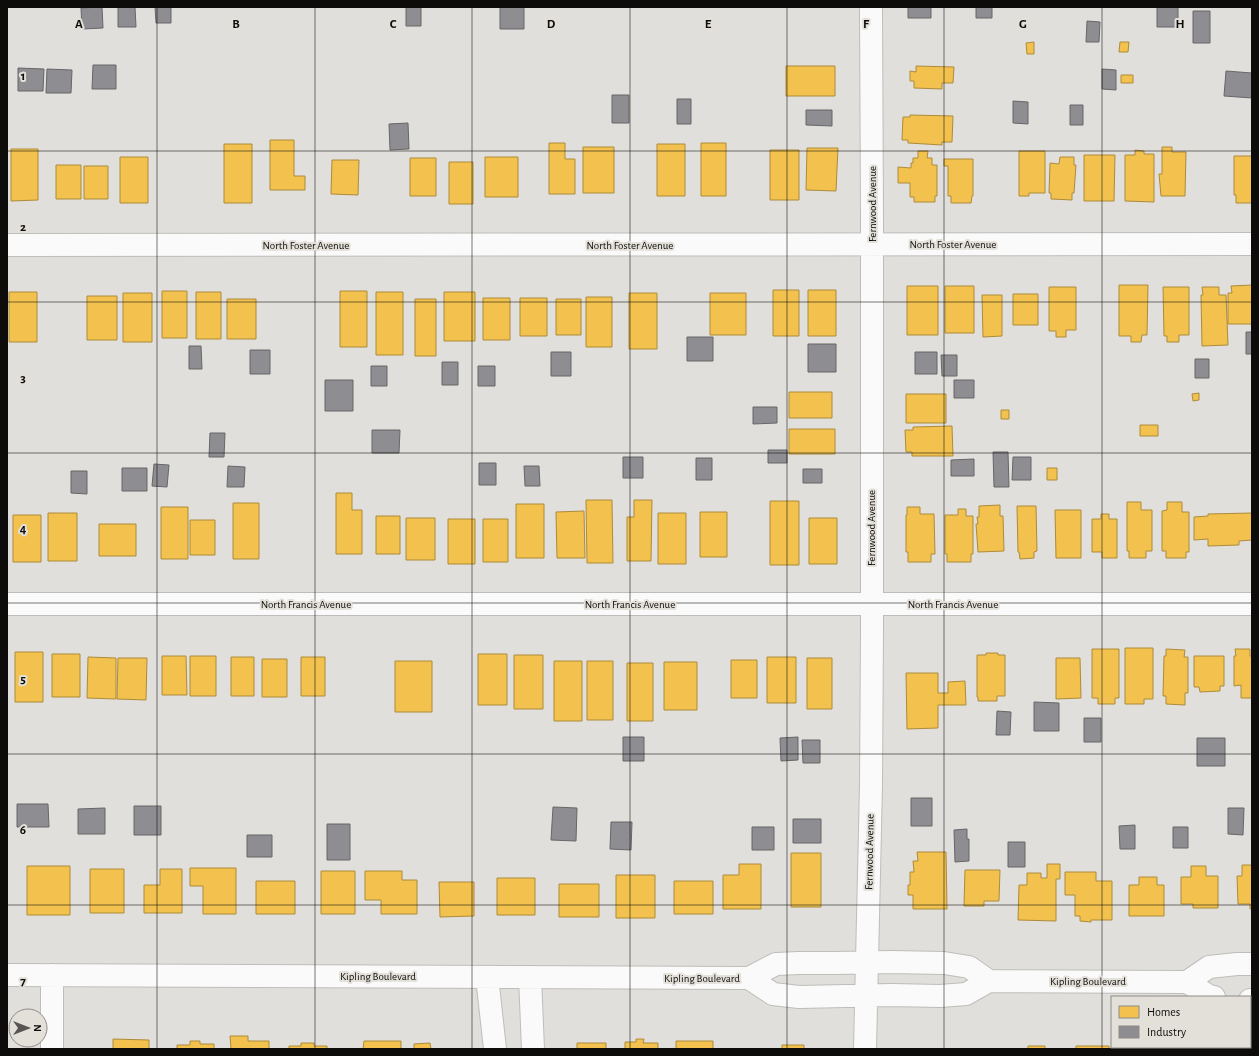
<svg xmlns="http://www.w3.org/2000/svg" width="1259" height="1056" viewBox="0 0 1259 1056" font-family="'Alegreya Sans',sans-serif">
<rect width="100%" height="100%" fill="#e1dfdb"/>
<path fill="#f2c14e" stroke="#ad8b3a" d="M1034 42V54H1027L1026 43Z
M1120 42H1129L1128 52H1119Z
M786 66H835V96H786Z
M916 66 954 67 953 83H942V89L914 88V81H910V71L916 72Z
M1121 75H1133V83H1121Z
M910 115 953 116 952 142H942V145L908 143V140H902L903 117H910Z
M270 140H294V176H305V190H270Z
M549 143H565V159H575V194H549Z
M701 143H726V196H701Z
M224 144H252V203H224Z
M657 144H685V196H657Z
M583 147H614V193H583Z
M1162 147H1172V152H1186L1185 196H1161L1159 174H1162Z
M807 148H838L836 191 806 190Z
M11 149H38V200L11 201Z
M770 150H799V200H770Z
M1135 150 1144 151V154H1154V202L1125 201V155H1135Z
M918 151H928L927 158H932V165H937V196H935V202H914V197H910V183H898V167L911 168V163H913V158H918Z
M1019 151H1045V193H1029V196H1019Z
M1084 155H1115L1114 201H1084Z
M1234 156H1252V203H1236V195H1234Z
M120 157H148V203H120Z
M485 157H518V197H485Z
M1060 157H1074V165H1076L1074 193H1072V200L1051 199V193H1049L1050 163 1059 164Z
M410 158H436V196H410Z
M944 159H973V196H972L971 203H951V196H948V166H944Z
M332 160H359L358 195 331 194Z
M449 162H473V204H449Z
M56 165H81V199H56Z
M84 166H108V199H84Z
M1119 285H1148L1147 335H1142L1141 342H1131V336H1119Z
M1252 285V324H1228V293H1232L1231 286Z
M907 286H938V335H907Z
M945 286H974V333H945Z
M1049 287H1076V330H1066V337H1056V331H1049Z
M1163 287H1189V335H1179V342H1167V336H1164Z
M1202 287H1219V295H1226L1228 345 1202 346 1201 295H1203Z
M773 290H799V336H773Z
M808 290H836V336H808Z
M162 291H187V338H162Z
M340 291H367V347H340Z
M9 292H37V342H9Z
M196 292H221V339H196Z
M376 292H403V355H376Z
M444 292H475V341H444Z
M123 293H152V342H123Z
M629 293H657V349H629Z
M710 293H746V335H710Z
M1013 294H1038V325H1013Z
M982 295H1002V336L983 337Z
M87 296H117V340H87Z
M586 297H612V347H586Z
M483 298H510V340H483Z
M520 298H547V336H520Z
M227 299H256V339H227Z
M415 299H436V356H415Z
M556 299H581V335H556Z
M789 392H832V418H789Z
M1199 393V400L1193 401 1192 394Z
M906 394H946V423H906Z
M1001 410H1009V419H1001Z
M1140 425H1158V436H1140Z
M952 426 953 456H912V452H906L905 430H913V427Z
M789 429H835V454H789Z
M1047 468H1057V480H1047Z
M336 493H352V510H362V554H336Z
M586 500H612L613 563H587Z
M634 500H652L651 561H627V517H634Z
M770 501H799V565H770Z
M1127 502H1141V510H1152V551H1146V558H1129V551H1127Z
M1167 502H1182V512H1189V552H1186V558H1166V551H1162V511L1167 510Z
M233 503H259V559H233Z
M516 504H544V558H516Z
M1000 505V516H1003L1004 551 978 552 976 524H978L977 517H979V506Z
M1017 506H1036L1037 551 1034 552V558L1020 559 1019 552H1018Z
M161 507H188V559H161Z
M907 507H920V514H934L935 554H931V562H908V552H906V515H907Z
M958 509H966V516H973V554H971V562H947V554H945V515H958Z
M1055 510H1081V558H1056Z
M584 511 585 558H557L556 512Z
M700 512H727V557H700Z
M48 513H77V561H48Z
M658 513H686V564H658Z
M1252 513V540L1239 541V545L1208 546V539L1194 540V517L1208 516V514Z
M1101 514H1109V519H1117V558H1102V552H1092V519H1101Z
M13 515H41V562H13Z
M376 516H400V554H376Z
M406 518H435V560H406Z
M809 518H837V564H809Z
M448 519H475V564H448Z
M483 519H508V562H483Z
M190 520H215V555H190Z
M99 524H136V556H99Z
M1125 648H1153V699H1144V704H1125Z
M1092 649H1119V698H1115V704H1098V698H1092Z
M1166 649 1185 650 1184 657H1188V693H1185V705L1166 704V696H1163L1164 656H1166Z
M1235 649H1250V656H1252V698H1241V685L1234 686V656H1236Z
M15 652H43V702H15Z
M986 653H998V655H1005V696H997V701H978V697H977V655H986Z
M52 654H80V697H52Z
M478 654H507V705H478Z
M514 655H543V709H514Z
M162 656H186L187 695H162Z
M190 656H216V696H190Z
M1194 656H1224V686H1220V691L1200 692 1199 687H1194Z
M88 657 116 658V699L87 698Z
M231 657H254V696H231Z
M301 657H325V696H301Z
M767 657H796V703H767Z
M118 658H147L146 700 117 699Z
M807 658H832V709H807Z
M1056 658H1080L1081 698 1056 699Z
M262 659H287V697H262Z
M731 660H757V698H731Z
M395 661H432V712H395Z
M554 661H582V721H554Z
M587 661H613V720H587Z
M664 662H697V710H664Z
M627 663H653V721H627Z
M906 673H938V693H948V682L965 681 966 705H938V728L907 729Z
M917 852H946L947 909H913V895H908V885H910V872H914L913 861H918Z
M791 853H821V907H791Z
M739 864H761V909H723V875H739Z
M1047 864H1060V879H1056V921L1018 920 1019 885H1027V873H1041V878H1047Z
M1242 865H1252V909H1250V904H1238L1237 876H1242Z
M27 866H70V915H27Z
M1191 866H1206V876H1218V908H1193V904H1181V877H1191Z
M190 868H236V914H203V886H190Z
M90 869H124V913H90Z
M160 869H182V913H144V885H160Z
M965 870H1000L999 901H984V906H964Z
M321 871H355V914H321Z
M365 871H402V880H417V914H381V900H365Z
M1065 872H1096V881H1112V920H1091V922L1080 921V916H1075V895H1065Z
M616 875H655V918H616Z
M1139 877H1157V885H1164V916H1129V885H1139Z
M497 878H535V915H497Z
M256 881H295V914H256Z
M674 881H713V914H674Z
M439 882H474V916L440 917Z
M559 884H599V917H559Z
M230 1036H248V1041H269V1049H231Z
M113 1039 149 1040V1049H113Z
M636 1039H644L643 1043H658V1049H625V1042H636Z
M190 1041H200V1044H214V1049H177V1045H190Z
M364 1041H401V1049H363Z
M676 1041H713V1049H676Z
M301 1043H314V1046H327V1049H289V1046H301Z
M430 1043 431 1049H414V1044Z
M577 1043H606V1049H577Z
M782 1045H804V1049H782Z
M1028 1046H1045V1049H1028Z
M1076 1046H1109V1049H1076Z
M1138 1047H1165V1049H1138Z"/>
<path fill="#8d8d92" stroke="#676669" d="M102 7 103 28 82 29 81 8Z
M118 7H135L136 27H118Z
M155 7H171V23H156Z
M406 7H421V26H406Z
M500 7H524V29H500Z
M908 7H931V18H908Z
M976 7H992V18H976Z
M1157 7H1178V27H1157Z
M1193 11H1210V43H1193Z
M1087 21 1100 22 1099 42H1086Z
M93 65H116V89H92Z
M18 68 44 69 43 91H18Z
M47 69 72 70 71 93H46Z
M1102 69 1116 70V90L1102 89Z
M1226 71 1252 73V98L1224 96Z
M612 95H629V123H612Z
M677 99H691V124H677Z
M1013 101 1028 102V124L1013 123Z
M1070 105H1083V125H1070Z
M806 110H832V126L806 125Z
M408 123 409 149 390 150 389 124Z
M1246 332H1252V354H1246Z
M687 337H713V361H687Z
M808 344H836V372H808Z
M189 346H201L202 369H189Z
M250 350H270V374H250Z
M551 352H571V376H551Z
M915 352H937V374H915Z
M941 355H957V376H942Z
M1195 359H1209V378H1195Z
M442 362H458V385H442Z
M371 366H387V386H371Z
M478 366H495V386H478Z
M325 380H353V411H325Z
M954 380H974V398H954Z
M753 407H777V423L753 424Z
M372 430H400L399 453H372Z
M210 433H225L224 457H209Z
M768 450H787V463H768Z
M993 452H1008L1009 487H994Z
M623 457H643V478H623Z
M1013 457H1031V480H1012Z
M696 458H712V480H696Z
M974 459V476H951V460Z
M479 463H496V485H479Z
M154 464 169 465 167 487 152 486Z
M228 466 245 467 244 487H227Z
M524 466H539L540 486H525Z
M122 468H147V491H122Z
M803 469H822V483H803Z
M71 471H87V494L71 493Z
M1034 702 1059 703V731H1034Z
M997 711 1011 712 1010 735H996Z
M1084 718H1101V742H1084Z
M623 737H644V761H623Z
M798 737V760L781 761 780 738Z
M1197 738H1225V766H1197Z
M802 740H820V763H803Z
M911 798H932V826H911Z
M17 804H48L49 827H17Z
M134 806H161V835H134Z
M553 807 577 808 576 841 551 840Z
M105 808V834H78V809Z
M1228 808H1244L1243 835 1228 834Z
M793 819H821V843H793Z
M611 822H632L631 850 610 849Z
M327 824H350V860H327Z
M1135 825V849H1120L1119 826Z
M752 827H774V850H752Z
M1173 827H1188V848H1173Z
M967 829V839H969V861L955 862 954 830Z
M247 835H272V857H247Z
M1008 842H1025V867H1008Z"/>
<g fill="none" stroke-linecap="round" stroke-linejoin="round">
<defs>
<path id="minor" d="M7 245 1252 244
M7 604H1252
M7 975 749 978 776 964 799 963H835L891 962 944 963 969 967 989 981
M487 977 495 1049
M530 977 533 1049
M749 978 773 994 799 997 892 995 940 996 966 994 989 981 1187 982 1209 996 1214 997
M1187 982 1209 967 1237 964H1252
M1250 1000H1252
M52 1049V975
M865 1049 871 785 872 631V219L871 7"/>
</defs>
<use href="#minor" stroke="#bfbdba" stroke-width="24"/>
<use href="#minor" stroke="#fafafa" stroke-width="22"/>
</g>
<path fill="none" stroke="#0d0c0a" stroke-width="1" stroke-opacity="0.55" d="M157 7V1049M315 7V1049M472 7V1049M630 7V1049M787 7V1049M944 7V1049M1102 7V1049M7 151H1252M7 302H1252M7 453H1252M7 603H1252M7 754H1252M7 905H1252"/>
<g text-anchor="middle" stroke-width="4" stroke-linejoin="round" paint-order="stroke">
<g font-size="11" fill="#0d0c0a" stroke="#e3e0d9">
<text transform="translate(872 204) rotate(-90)" y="4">Fernwood Avenue</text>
<text x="953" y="248">North Foster Avenue</text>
<text x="306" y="249">North Foster Avenue</text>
<text x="630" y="249">North Foster Avenue</text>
<text transform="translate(871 528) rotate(-90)" y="4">Fernwood Avenue</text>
<text x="306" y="608">North Francis Avenue</text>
<text x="630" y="608">North Francis Avenue</text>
<text x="953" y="608">North Francis Avenue</text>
<text transform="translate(869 852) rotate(-89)" y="4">Fernwood Avenue</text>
<text x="378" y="980">Kipling Boulevard</text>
<text x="702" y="982">Kipling Boulevard</text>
<text x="1088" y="985">Kipling Boulevard</text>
</g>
</g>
<g font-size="13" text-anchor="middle" font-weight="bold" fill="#0d0c0a" stroke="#e3e0d9" stroke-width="4" stroke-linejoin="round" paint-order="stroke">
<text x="79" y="28">A</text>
<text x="236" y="28">B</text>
<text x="393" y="28">C</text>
<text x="551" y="28">D</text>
<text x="708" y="28">E</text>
<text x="866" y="28">F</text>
<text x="1023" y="28">G</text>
<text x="1180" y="28">H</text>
<text x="23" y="80">1</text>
<text x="23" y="231">2</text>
<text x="23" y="382">3</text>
<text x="23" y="533">4</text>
<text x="23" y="683">5</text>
<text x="23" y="834">6</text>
<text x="23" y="985">7</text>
</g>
<rect width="1259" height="1056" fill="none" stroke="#0d0c0a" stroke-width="16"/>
<rect x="1111" y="996" width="140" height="52" fill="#e3e0d9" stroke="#8d8b86"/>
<rect x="1119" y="1006" width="20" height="12" fill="#f2c14e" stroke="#8d8b86"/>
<text x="1147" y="1016" font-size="12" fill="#0d0c0a">Homes</text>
<rect x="1119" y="1026" width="20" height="12" fill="#8d8d92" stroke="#8d8b86"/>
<text x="1147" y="1036" font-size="12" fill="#0d0c0a">Industry</text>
<g transform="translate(28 1028) rotate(90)"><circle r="19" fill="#e3e0d9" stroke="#8d8b86"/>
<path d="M0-3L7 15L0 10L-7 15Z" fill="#575653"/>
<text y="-6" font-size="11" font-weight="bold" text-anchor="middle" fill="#0d0c0a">N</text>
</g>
</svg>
